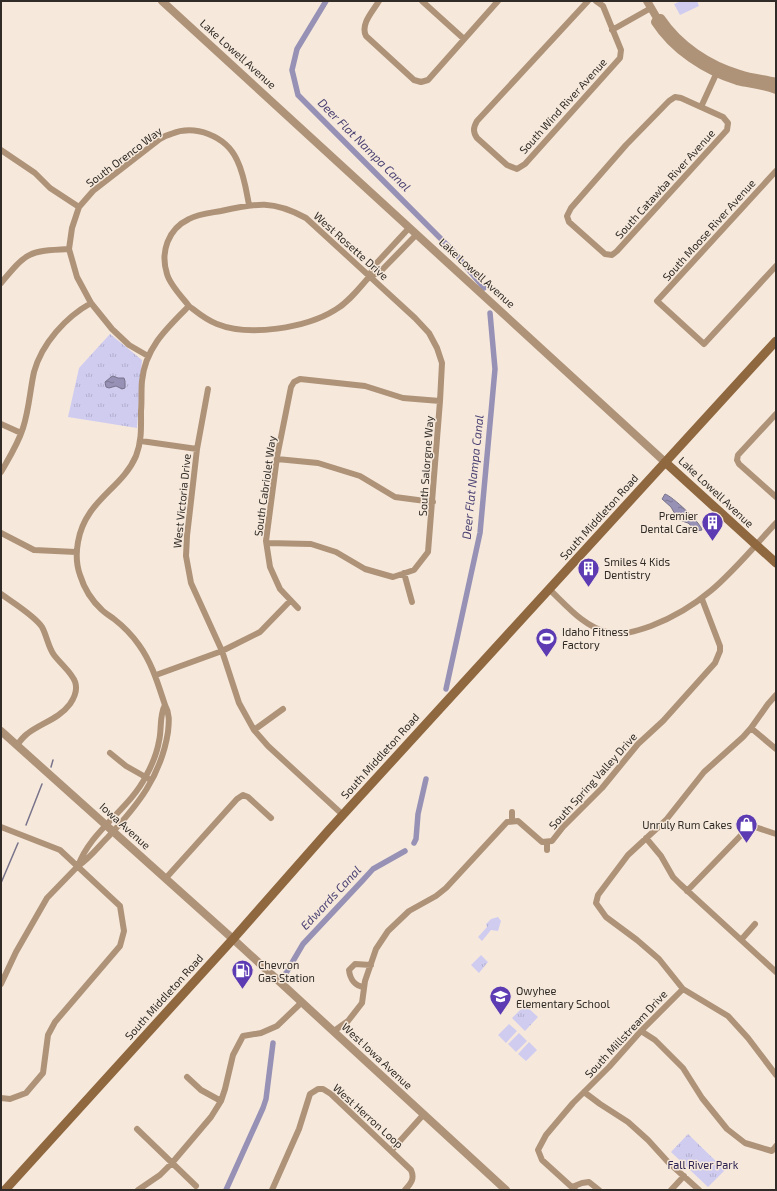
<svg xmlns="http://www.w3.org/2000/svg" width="777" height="1191" viewBox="0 0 777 1191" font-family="'Exo 2',sans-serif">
<defs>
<pattern id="grass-tufts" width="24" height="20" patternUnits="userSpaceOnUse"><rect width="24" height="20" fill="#d0ccf0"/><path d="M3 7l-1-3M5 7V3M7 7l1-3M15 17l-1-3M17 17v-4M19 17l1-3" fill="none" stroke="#b3afce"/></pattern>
<pattern id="water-ripples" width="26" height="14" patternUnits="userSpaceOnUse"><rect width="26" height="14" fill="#9792b5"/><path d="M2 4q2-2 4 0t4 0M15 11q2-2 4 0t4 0" fill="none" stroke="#7c7793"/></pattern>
</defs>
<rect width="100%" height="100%" fill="#f6e9dc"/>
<path fill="url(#grass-tufts)" d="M110 334 142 360 137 428 68 417 79 368Z
M498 917 501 921 498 931 491 930 482 941 478 937 487 927 486 924 491 919Z
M481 955 488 962 479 973 471 965Z
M525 1005 538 1017 525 1031 512 1018Z
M688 1134 725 1170 708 1187 671 1152Z"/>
<path fill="#d0ccf0" d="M681 1H697L699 6 680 15 674 4Z
M509 1024 517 1031 506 1043 498 1035Z
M519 1033 527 1041 516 1052 508 1044Z
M529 1042 537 1050 526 1061 518 1054Z"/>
<path fill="url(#water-ripples)" stroke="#78738a" d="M113 376 118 378H124L125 381V388L122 389 116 386 109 388 106 387 105 382 111 377Z
M665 494C672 496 701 523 702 530L697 531 688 523 682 521 676 516 671 507 662 499Z"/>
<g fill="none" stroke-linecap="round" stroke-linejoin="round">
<path stroke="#78738a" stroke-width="1.5" d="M51 767 53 760
M26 825 42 784
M1 883 18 843"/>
<path stroke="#9792b5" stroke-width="5.5" d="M326 1 297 49 292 70 298 95 453 251 484 288
M446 689 480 533 495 369 490 313
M414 843 416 839 418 814 426 779
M286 973 303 944 363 880 373 869 405 851
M226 1190 263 1108 266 1099 273 1043"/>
<path stroke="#af9379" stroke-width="6" d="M379 1C373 11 360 24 366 36L414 80 421 82 428 80 498 1
M422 1 464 39
M588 1 477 121C473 128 473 132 477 138L507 165 517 169 525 164 620 58 621 50 603 6 596 1
M612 30 651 8
M675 97 681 98 723 117 728 123 727 130 617 251 612 255 605 254 569 222 567 216 571 208 626 145 669 101Z
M701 107 718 70
M1 150 35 173 50 188 79 207
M776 171 657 301 704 344 776 266
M409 228 373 267 370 276 379 273 416 235
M1 283C27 252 28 251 69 249
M189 306C182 297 170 285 167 274 160 252 168 229 189 219 198 214 210 213 221 211 257 203 273 200 306 218L415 318 429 333 437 348 442 363 440 401 428 552 414 570 393 577 365 569 336 552 311 544 267 543
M148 356 129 345 112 329 91 303 77 277 69 249 72 228 79 207 93 191 160 139C163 137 167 135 171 134 195 124 226 136 237 160 244 174 246 189 249 205
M208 389 197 449 187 536 186 556 191 583 222 651 239 703 254 730 268 746 343 815
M776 414 738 455 737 460 739 464 776 497
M1 424 21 433
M141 441 197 449
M277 459 318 463 360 476 395 497 433 502
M1 472C9 458 18 444 23 428 29 410 30 390 34 372 42 343 66 317 91 303
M1 533 34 550 76 552
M404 573 412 602
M549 589C566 605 584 627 607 632 622 636 637 631 651 626 709 604 736 566 776 523
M1 594C12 602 35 616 42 627 47 636 48 647 54 655 67 672 86 681 70 704 59 719 41 723 27 734 23 737 20 741 17 745
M298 608 280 589 270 567 266 541 277 457 291 387 294 382 300 379 365 386 403 398 440 401
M156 675 222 651 260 632 290 601
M776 695 768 704 751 728 743 737 704 772 666 820 628 855 598 895 596 903 606 917 637 940 659 959 683 989 728 1016 748 1038 776 1075
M165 705C158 684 152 663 139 645 132 635 123 626 114 619 110 616 105 613 102 610 91 600 84 588 80 575 76 564 76 553 78 542 85 500 122 489 136 456 142 441 141 426 141 411 142 401 141 391 142 381 145 348 167 328 189 306 198 313 206 320 217 324 249 337 306 328 335 310 349 302 359 288 370 276
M165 705C170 714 169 722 168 732 161 776 138 805 108 837 98 847 90 858 78 866 91 830 129 810 146 776 152 765 157 753 159 741 162 729 159 716 165 705Z
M751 728 776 749
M254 730 283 709
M110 753 126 766 149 779
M512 812V821
M1 827 60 850 120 906 124 931 120 946 55 1022 48 1035 43 1073 26 1093 10 1099 1 1098
M646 838 661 856 673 877 680 884 776 972
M547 842V850
M166 878 237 799 243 795 248 797 271 818
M687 891 747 829 752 827H755L776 834
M741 940 755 924
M1 984 16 952 47 898 78 866
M364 987C355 986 350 979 349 970L355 964 371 965
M334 1031 348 1021 362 1003 365 981 376 949 388 931 409 911 436 896 446 888 507 822 518 821 542 842 552 841 563 827 602 788 638 744 663 721 715 663 720 651V646L702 599
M641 1031 655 1040 683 1068 702 1098 727 1129 745 1143 772 1151 776 1146
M187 1077 201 1090 221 1101
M584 1092 600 1104 628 1122 648 1140 668 1162 699 1190
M137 1129 196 1186
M391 1151 424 1114
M572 1187 582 1183 589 1182 599 1190
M138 1190 160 1175 172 1163 211 1117 221 1101 225 1089 233 1055 243 1036 261 1033 277 1026 302 1002
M272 1190 299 1129 310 1094 318 1089H323L331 1094 411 1170C415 1179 411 1183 405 1190
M575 1190 542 1160 538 1150 546 1135 573 1103 609 1067 641 1031 683 989
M671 1190 684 1176"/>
<path stroke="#af9379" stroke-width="8" d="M162 1 665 462
M647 1 657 18H661C679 45 709 65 740 74 752 78 764 79 776 82
M657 18 655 22C673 50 705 71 737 81 750 84 763 85 776 90
M1 731 233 939 506 1190"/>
<path stroke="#906840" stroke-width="9" d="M665 462 776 563
M5 1190 233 939 329 830 776 341"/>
</g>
<defs>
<symbol id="building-pin" viewBox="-11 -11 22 30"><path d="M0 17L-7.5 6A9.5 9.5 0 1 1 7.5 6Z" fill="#5d3bb3" stroke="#f6e9dc"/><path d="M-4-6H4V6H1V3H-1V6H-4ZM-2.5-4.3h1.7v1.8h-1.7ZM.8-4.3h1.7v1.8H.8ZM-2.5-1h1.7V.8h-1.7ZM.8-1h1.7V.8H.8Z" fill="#fff"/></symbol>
<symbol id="stadium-pin" viewBox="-11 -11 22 30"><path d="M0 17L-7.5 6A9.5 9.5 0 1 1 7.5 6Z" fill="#5d3bb3" stroke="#f6e9dc"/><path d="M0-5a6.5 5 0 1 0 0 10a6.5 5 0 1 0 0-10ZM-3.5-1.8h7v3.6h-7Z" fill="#fff"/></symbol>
<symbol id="shop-pin" viewBox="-11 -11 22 30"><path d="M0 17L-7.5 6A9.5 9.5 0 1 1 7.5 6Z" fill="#5d3bb3" stroke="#f6e9dc"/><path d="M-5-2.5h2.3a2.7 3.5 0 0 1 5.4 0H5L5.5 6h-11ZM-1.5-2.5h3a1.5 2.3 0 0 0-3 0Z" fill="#fff"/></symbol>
<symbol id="fuel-pin" viewBox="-11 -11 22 30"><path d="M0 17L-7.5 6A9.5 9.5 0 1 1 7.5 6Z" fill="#5d3bb3" stroke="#f6e9dc"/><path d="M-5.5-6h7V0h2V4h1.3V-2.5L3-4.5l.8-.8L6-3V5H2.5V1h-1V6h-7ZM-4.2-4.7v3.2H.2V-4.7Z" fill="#fff"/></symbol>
<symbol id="school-pin" viewBox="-11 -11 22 30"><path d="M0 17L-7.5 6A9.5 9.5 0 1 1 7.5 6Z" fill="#5d3bb3" stroke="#f6e9dc"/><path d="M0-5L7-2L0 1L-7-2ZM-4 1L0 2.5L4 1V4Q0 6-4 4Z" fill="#fff"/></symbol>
</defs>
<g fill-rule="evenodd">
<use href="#building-pin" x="700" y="510" width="25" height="34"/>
<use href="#building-pin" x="576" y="556" width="25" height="34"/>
<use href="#stadium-pin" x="534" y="626" width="25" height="34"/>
<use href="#shop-pin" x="734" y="812" width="25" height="34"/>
<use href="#fuel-pin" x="230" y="958" width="25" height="34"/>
<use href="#school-pin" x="488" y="984" width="25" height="34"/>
</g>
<g text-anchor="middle" stroke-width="3" stroke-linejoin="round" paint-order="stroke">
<g font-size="11" fill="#302b26" stroke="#f6e9dc">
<text transform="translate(238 54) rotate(42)" y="4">Lake Lowell Avenue</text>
<text transform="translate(563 106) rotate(-48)" y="4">South Wind River Avenue</text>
<text transform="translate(124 157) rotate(-37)" y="4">South Orenco Way</text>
<text transform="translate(665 184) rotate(-48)" y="4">South Catawba River Avenue</text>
<text transform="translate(709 230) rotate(-48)" y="4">South Moose River Avenue</text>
<text transform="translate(351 246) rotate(42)" y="4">West Rosette Drive</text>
<text transform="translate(477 273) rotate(42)" y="4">Lake Lowell Avenue</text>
<text transform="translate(426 466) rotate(-86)" y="4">South Salorgne Way</text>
<text transform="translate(265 486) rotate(-82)" y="4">South Cabriolet Way</text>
<text transform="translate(716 492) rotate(43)" y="4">Lake Lowell Avenue</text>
<text transform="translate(182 501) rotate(-84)" y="4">West Victoria Drive</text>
<text transform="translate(599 517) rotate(-48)" y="4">South Middleton Road</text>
<text transform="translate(380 756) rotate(-48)" y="4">South Middleton Road</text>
<text transform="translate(593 781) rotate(-48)" y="4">South Spring Valley Drive</text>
<text transform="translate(125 826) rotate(42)" y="4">Iowa Avenue</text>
<text transform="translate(164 997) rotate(-48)" y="4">South Middleton Road</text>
<text transform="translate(626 1034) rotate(-47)" y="4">South Millstream Drive</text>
<text transform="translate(377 1056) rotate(43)" y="4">West Iowa Avenue</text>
<text transform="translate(368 1116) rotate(42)" y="4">West Herron Loop</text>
</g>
<g font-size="11" fill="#302b26" stroke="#f6e9dc" text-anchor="start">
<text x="698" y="520" text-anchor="end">Premier<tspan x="698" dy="13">Dental Care</tspan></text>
<text x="604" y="566">Smiles 4 Kids<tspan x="604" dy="13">Dentistry</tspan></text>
<text x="562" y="636">Idaho Fitness<tspan x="562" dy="13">Factory</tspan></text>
<text x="732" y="829" text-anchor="end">Unruly Rum Cakes</text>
<text x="258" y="969">Chevron<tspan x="258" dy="13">Gas Station</tspan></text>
<text x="516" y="995">Owyhee<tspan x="516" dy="13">Elementary School</tspan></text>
</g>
<g font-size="11" fill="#2c2250" stroke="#f6e9dc">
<text x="703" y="1169">Fall River Park</text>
</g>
<g font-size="12" font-style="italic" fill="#4b4273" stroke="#f6e9dc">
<text transform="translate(364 145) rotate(45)" y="4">Deer Flat Nampa Canal</text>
<text transform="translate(473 477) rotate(-84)" y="4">Deer Flat Nampa Canal</text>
<text transform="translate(331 898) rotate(-47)" y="4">Edwards Canal</text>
</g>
</g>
<rect width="777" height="1191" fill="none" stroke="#302b26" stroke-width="4"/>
</svg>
